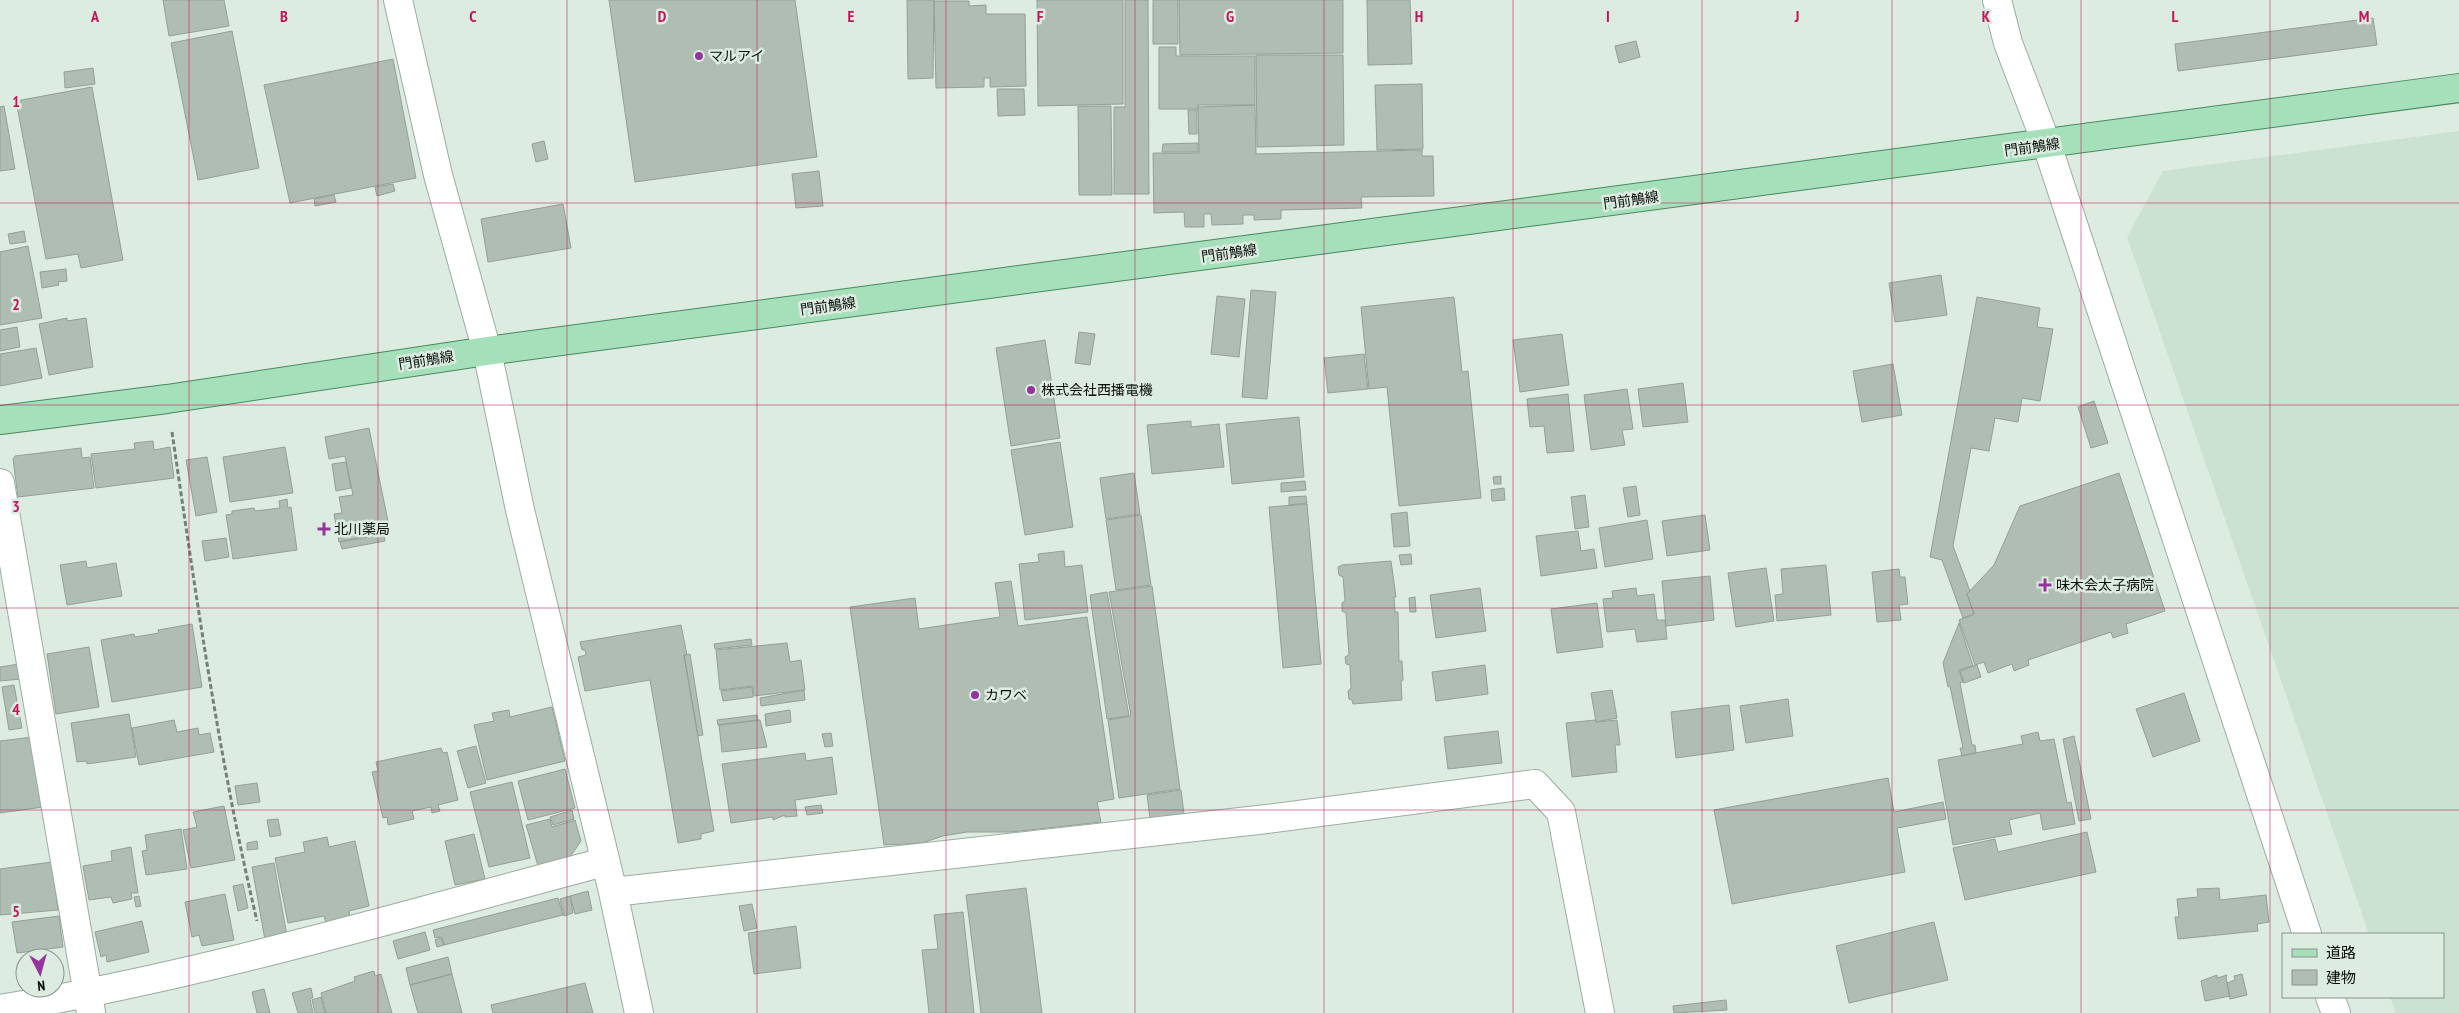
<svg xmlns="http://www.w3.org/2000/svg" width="2459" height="1013" viewBox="0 0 2459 1013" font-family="'PT Sans Narrow','Noto Sans JP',sans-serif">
<rect width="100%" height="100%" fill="#ddece1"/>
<path fill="#cbe1d1" d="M2459 131V1013H2396L2390 997H2443V934H2369L2127 237 2163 171Z"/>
<path fill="#afbdb3" stroke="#92a095" d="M163 0H224L229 26 169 36Z
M609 0H795L817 157 635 182Z
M907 0H934L933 78 908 79Z
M1037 0H1123V104L1038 106Z
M1125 0H1148L1149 194H1114V107H1125Z
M1153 0H1178V44H1153Z
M1179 0H1343V53L1180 55Z
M1367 0H1410L1412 64 1368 65Z
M934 1H969V6L986 5V14H1025L1026 86 990 87V78H984V87L936 88Z
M2373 18 2377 45 2178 71 2175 44Z
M232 31 259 168 198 180 171 43Z
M1636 41 1640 57 1619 63 1615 46Z
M1159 47H1176V56H1255V105H1198V109H1159Z
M1256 55H1343L1344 145 1257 147Z
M393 59 416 178 290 203 264 85Z
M93 68 95 84 65 88 64 72Z
M1422 84 1423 149 1377 150 1375 85Z
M92 87 123 260 81 268 78 254 46 259 16 101Z
M997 89H1024L1025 115 998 116Z
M1255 105 1256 154 1422 150V156H1433L1434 196 1361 197 1362 208 1281 210V219L1254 220V215H1243V224L1212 225 1211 214H1204V227H1185L1184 212 1154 213 1153 153H1199L1198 107Z
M4 106 15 169 0 171V107Z
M1078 106H1111L1112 195H1079Z
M1188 110H1197V134H1189Z
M544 141 548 159 536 162 532 144Z
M1198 143V152H1162L1163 144Z
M819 171 823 206 796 208 792 174Z
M393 184 395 191 377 196 375 187Z
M334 195 336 202 315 206 314 199Z
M563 204 571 248 488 262 481 219Z
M24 231 26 242 10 244 8 234Z
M28 246 42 318 0 325V252Z
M66 269 67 281 58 282 59 285 42 288 40 272Z
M1941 275 1947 315 1895 322 1889 283Z
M1251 290 1276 292 1267 399 1242 397Z
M1217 296 1245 299 1239 357 1211 354Z
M1454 297 1462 372 1468 371 1481 498 1399 506 1387 387 1369 389 1361 307Z
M1977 297 2040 308 2037 327 2053 329 2040 401 2022 398 2018 422 1995 418 1989 451 1971 448 1953 546 1970 591 1967 594 1974 614 1963 618 1942 560 1930 557Z
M67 318V321L86 318 93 367 49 375 39 324Z
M17 327 20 347 0 351V330Z
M1079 332 1095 334 1090 365 1075 363Z
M1562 334 1569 385 1520 392 1513 340Z
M1045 340 1060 438 1011 446 996 348Z
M36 348 42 378 0 386V354Z
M1364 354 1368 389 1328 393 1324 358Z
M1893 364 1902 415 1862 422 1853 371Z
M1683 383 1688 422 1643 427 1638 389Z
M1627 389 1633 429 1622 430 1625 445 1591 450 1584 395Z
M1568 394 1574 451 1547 453 1544 426 1530 427 1527 399Z
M2094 401 2108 443 2091 448 2078 407Z
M1299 417 1304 477 1232 484 1226 424Z
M1191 421V427L1219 424 1224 467 1152 474 1147 425Z
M369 428 390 531 339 542 334 514 342 513 339 497 353 495 345 456 329 459 325 437Z
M153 441 154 450 170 447 174 478 96 488 91 454 135 449 134 443Z
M1060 442 1073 527 1025 535 1011 450Z
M285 447 293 493 230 502 223 457Z
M81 448 82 458 90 457 94 488 18 497 13 459 15 456Z
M207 457 217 512 196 516 186 460Z
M346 462 351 488 336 491 332 464Z
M1134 473 1140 514 1106 519 1100 478Z
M2119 473 2165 611 2126 624 2128 633 2113 638 2111 632 2028 660 2029 665 2014 671 2012 664 1988 673 1984 662 1975 665 1959 620 1974 614 1967 594 1994 565 2020 506Z
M1501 476V484H1494L1493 477Z
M1305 481 1306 490 1281 492V483Z
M1636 486 1640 515 1628 517 1623 488Z
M1504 488 1505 500 1492 501 1491 490Z
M1585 495 1589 527 1575 529 1571 497Z
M1306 496 1307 503 1289 505V497Z
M287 499 288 508 291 507 297 550 233 559 226 515 232 514V511L254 508 255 511 280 508 279 501Z
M1307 504 1321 664 1283 668 1269 507Z
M1407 512 1410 546 1394 547 1391 514Z
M1141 515 1151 585 1116 590 1106 520Z
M1705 515 1710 550 1667 556 1662 521Z
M1647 520 1653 559 1605 567 1599 528Z
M1578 531 1581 551 1594 549 1597 568 1541 576 1536 536Z
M384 534 385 541 342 549 340 542Z
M226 538 229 557 205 561 202 541Z
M1064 551 1065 567 1082 565 1088 612 1025 620 1019 564 1039 562 1038 554Z
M1411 554 1412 564 1401 565 1399 555Z
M86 561 87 568 116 563 122 596 67 605 60 565Z
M1391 561 1396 597H1394L1395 612H1398L1399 661H1402L1403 680 1401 681 1402 700 1353 704 1352 700 1349 699 1348 691 1351 688 1350 665 1346 664 1345 657 1349 655 1346 613 1342 611V603L1345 601 1343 577 1339 575 1338 567 1342 565Z
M1826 565 1831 615 1777 621 1775 595 1783 594 1781 569Z
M1766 568 1774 621 1736 627 1728 573Z
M1899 569 1900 577H1905L1908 604 1899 605 1901 620 1877 622 1872 572Z
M1710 576 1714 620 1666 626 1662 581Z
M1011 581 1018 626 1087 617 1114 799 1097 802 1101 822 1011 832H967L943 836 922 843 884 845 850 607 915 598 919 629 1000 617 995 583Z
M1152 586 1180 789 1119 798 1108 720 1131 716 1109 592Z
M1480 588 1486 631 1436 638 1430 595Z
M1636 588 1637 596 1654 594 1657 620H1665L1667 639 1637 642 1635 629 1607 632 1603 599 1613 598 1612 591Z
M1107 592 1129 716 1107 719 1090 595Z
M1415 597 1416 612H1410L1409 598Z
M1597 603 1603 647 1557 653 1551 609Z
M1959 623 1973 666 1959 670 1963 682 1960 683 1972 745H1975L1976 753 1962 756 1960 748H1963L1950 686 1948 687 1943 663Z
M192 624 202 687 112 702 101 640 134 634 135 637 159 633 158 630Z
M681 625 687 655H684L714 831 701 834V839L678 843 650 680 585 691 578 657 586 655 585 650H582L580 642Z
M751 639 752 645 715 649 714 644Z
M787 643 790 662 801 660 805 690 754 696 753 686 720 690 716 650Z
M89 647 99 707 56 714 47 654Z
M690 654 703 735 698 736 684 655Z
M19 664 21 679 0 681V667Z
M1485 665 1488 694 1436 701 1432 672Z
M1977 665 1981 677 1964 683 1960 671Z
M14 685 22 728 9 730 2 687Z
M752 687 753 697 723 701 721 691Z
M804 690 805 700 761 706 760 698Z
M1612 690 1617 718 1596 722 1591 693Z
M2184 693 2200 741 2153 757 2136 709Z
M1788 699 1793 736 1746 743 1740 706Z
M1729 705 1734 750 1676 758 1671 712Z
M552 707 565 761 487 780 474 725 494 721 492 713 509 710 510 717Z
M790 710 791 722 766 726 765 714Z
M129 714 136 757 87 764 86 761 77 762 71 723Z
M757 715 758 720 718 725 717 720Z
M174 720 177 732 198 728 199 735 210 733 214 752 139 765 132 728Z
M760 720 767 747 722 752 719 725Z
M1595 720 1596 722 1617 720 1620 745H1615L1617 772 1572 777 1566 723Z
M1498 731 1502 763 1448 769 1444 737Z
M2038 732 2040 741 2054 739 2067 803 2071 802 2075 824 2043 830 2040 813 2009 820 2012 834 1953 845 1938 760 2023 744 2021 736Z
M831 733 833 746 825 747 822 734Z
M2074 736 2091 819 2079 821 2063 739Z
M33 737 43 807 0 813V741Z
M476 746 486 783 468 788 457 751Z
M441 748 443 753 447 752 458 800 438 805 440 811 432 813 431 807 412 811 414 819 388 825 387 817 383 818 372 772 378 771 376 762Z
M805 753 806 761 832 757 837 794 795 800 797 816 785 817V815L773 820V817L731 823 722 764Z
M565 769 575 808 528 820 518 781Z
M1888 778 1894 812 1943 802 1946 819 1897 828 1905 872 1732 904 1714 810Z
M512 782 530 858 489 867 470 792Z
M257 783 260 802 238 805 235 786Z
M1181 790 1184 814 1150 818 1147 795Z
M821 805 823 813 807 815 805 807Z
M224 806 235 860 191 868 183 830 197 827 193 812Z
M572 810 574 819 553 825 550 817Z
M278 819 281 835 270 837 267 820Z
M550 819 552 827 575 820 581 841 570 857 538 866 526 825Z
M181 829 187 869 146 875 142 851 147 850 145 835Z
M2087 832 2096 872 1965 900 1953 848 1995 839 1998 852Z
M474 834 485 879 455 885 445 841Z
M327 837 329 847 355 841 369 906 349 911 350 918 326 923 324 916 288 923 275 858 305 852 303 842Z
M257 841 258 849 247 850V843Z
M131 847 138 893H131L132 899 113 903 111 897 89 900 83 866 112 861 111 851Z
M52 862 58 910 0 915V869Z
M274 863 287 936 265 940 252 867Z
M243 884 248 908 238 911 233 886Z
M1026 888 1042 1013H981L966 895Z
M2219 888 2220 900 2266 895 2269 922 2257 924 2258 931 2178 939 2175 917H2179L2177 899 2198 897 2197 889Z
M588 891 592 910 575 914 570 896Z
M225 894 234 940 202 946 199 935 192 937 185 902Z
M139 896 141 906 136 907 134 897Z
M570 896 573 913 564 916 560 899Z
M558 898 563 915 444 945 442 937 435 938 433 930Z
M752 904 757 928 744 931 739 906Z
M963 912 974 1013H929L922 950 938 949 934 915Z
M59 916 63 947 17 953 12 922Z
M142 921 149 952 107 962 106 955 101 957 95 932Z
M1934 922 1948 980 1849 1003 1836 946Z
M796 926 801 968 754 974 748 933Z
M425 932 430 950 398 959 393 941Z
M441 938 444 945 437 947 435 940Z
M448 957 452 974 410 985 406 968Z
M374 971 375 976 381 974 392 1013H326L321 993 355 981 354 977Z
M452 974 462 1013H418L410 985Z
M2242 974 2247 995 2230 999 2227 983 2235 980 2234 976Z
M2217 975V978L2227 975 2226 978 2230 996 2205 1001 2201 981Z
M585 983 593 1013H493L491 1005Z
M311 988 313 998 310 999 313 1013H298L292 993Z
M264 989 270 1013H257L252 992Z
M321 997 325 1013H315L312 1000Z
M1726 1000 1727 1010 1674 1013 1673 1006Z"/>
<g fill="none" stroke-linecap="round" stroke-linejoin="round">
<defs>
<path id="minor" d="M398 0 438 175 487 351 520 510 613 892 639 1013
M1997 0 2008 43 2047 145 2307 934
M0 483 91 1012
M613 892 1267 819 1535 784 1561 812 1600 1013
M2330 997 2336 1013
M0 1009C204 975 404 915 604 862"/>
<path id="major" d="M0 420 167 399 487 351 2459 88"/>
</defs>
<use href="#minor" stroke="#9daca1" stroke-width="30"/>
<use href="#major" stroke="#48895f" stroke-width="30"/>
<path stroke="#768079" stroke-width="3" stroke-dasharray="5 2.5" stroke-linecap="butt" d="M172 432C196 595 219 760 257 921"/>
<use href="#minor" stroke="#fff" stroke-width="28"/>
<use href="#major" stroke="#a6e0bb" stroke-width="28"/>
</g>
<path fill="none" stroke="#c2185b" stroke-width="1" stroke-opacity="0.55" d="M189 0V1013M378 0V1013M567 0V1013M757 0V1013M946 0V1013M1135 0V1013M1324 0V1013M1513 0V1013M1702 0V1013M1892 0V1013M2081 0V1013M2270 0V1013M0 203H2459M0 405H2459M0 608H2459M0 810H2459"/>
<g fill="#94359e" stroke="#ddece1" stroke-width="2">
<circle cx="699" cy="56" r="5"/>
<circle cx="1031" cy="390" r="5"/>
<path d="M321.5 521.5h5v5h5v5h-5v5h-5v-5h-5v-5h5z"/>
<path d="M2042.5 577.5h5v5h5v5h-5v5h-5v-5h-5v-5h5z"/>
<circle cx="975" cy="695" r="5"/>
</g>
<g text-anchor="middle" stroke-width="5" stroke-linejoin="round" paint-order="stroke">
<g font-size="14" fill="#080d0a" stroke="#ddece1" text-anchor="start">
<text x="709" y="61">マルアイ</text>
<text x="1041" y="395">株式会社西播電機</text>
<text x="334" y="534">北川薬局</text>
<text x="2056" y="590">味木会太子病院</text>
<text x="985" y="700">カワベ</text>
</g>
<g font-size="14" fill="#080d0a" stroke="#ddece1">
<text transform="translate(2032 147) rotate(-8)" y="5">門前鵤線</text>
<text transform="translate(1631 200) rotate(-8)" y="5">門前鵤線</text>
<text transform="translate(1229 253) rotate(-8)" y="5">門前鵤線</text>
<text transform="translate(828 306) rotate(-8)" y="5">門前鵤線</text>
<text transform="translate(426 360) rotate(-9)" y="5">門前鵤線</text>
</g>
</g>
<g font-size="16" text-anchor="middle" font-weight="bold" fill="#c2185b" stroke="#ddece1" stroke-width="5" stroke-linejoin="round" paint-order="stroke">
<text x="95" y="22">A</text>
<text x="284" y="22">B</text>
<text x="473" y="22">C</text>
<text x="662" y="22">D</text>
<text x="851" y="22">E</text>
<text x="1040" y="22">F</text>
<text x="1230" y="22">G</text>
<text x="1419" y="22">H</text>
<text x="1608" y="22">I</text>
<text x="1797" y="22">J</text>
<text x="1986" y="22">K</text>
<text x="2175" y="22">L</text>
<text x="2364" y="22">M</text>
<text x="16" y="107">1</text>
<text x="16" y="310">2</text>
<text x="16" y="512">3</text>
<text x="16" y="715">4</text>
<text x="16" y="917">5</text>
</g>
<rect x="2282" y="933" width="162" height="65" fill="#ddece1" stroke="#88938b"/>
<rect x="2292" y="949" width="25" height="8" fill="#a6e0bb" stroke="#88938b"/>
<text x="2326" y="958" font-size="15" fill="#080d0a">道路</text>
<rect x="2292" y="970" width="25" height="15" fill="#afbdb3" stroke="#88938b"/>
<text x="2326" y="983" font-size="15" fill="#080d0a">建物</text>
<g transform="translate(40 973) rotate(174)"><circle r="24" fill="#ddece1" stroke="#88938b"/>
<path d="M0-4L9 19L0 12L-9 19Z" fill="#94359e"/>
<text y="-8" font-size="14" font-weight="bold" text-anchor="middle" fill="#080d0a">N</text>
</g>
</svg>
